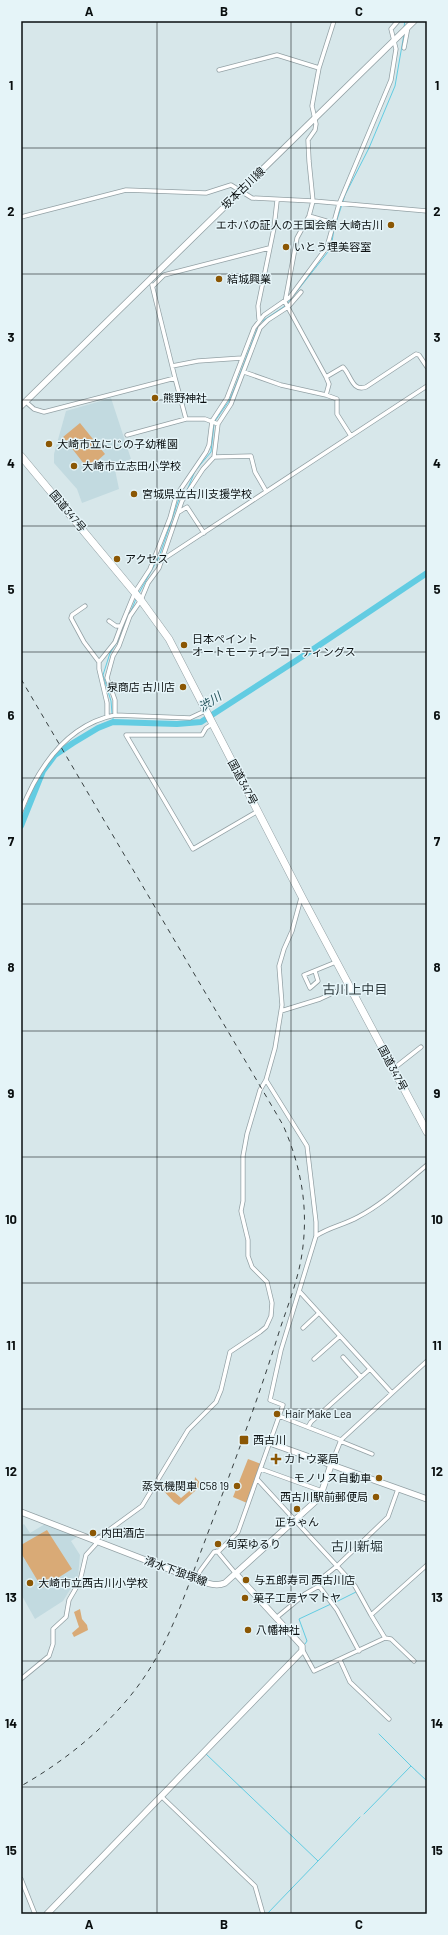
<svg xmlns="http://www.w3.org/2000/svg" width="448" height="1935" viewBox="0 0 448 1935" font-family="Barlow,'Noto Sans JP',sans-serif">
<rect width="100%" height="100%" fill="#d7e7ea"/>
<path fill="#c2dae0" d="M111 398 131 459 114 465 119 489 82 503 77 489 54 463V454L66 411Z
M24 1524 30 1533 45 1524 77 1537 71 1541 80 1555 78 1577 63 1601 35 1619 21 1594V1526Z"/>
<path fill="#d9aa76" d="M80 423 105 454 88 469 63 437Z
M248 1459 261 1464 247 1503 233 1497Z
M195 1477 202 1485 179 1505 174 1502 160 1487 163 1485H166L181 1498 194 1487Z
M47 1530 72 1569 42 1588 21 1553V1545Z
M80 1609 82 1619 87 1625 88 1630 74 1637 72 1633 79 1627 74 1612Z"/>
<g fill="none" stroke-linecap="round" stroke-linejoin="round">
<path stroke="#62cce2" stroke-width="1" d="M404 27 405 21
M287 304 331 248 334 229 345 195 369 148 395 86 404 34
M261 322 285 306
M215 421 229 401 235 387 259 324
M139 593 159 557 180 496 188 488 195 471 211 452 214 424
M112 713 111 701 103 675 110 653 119 639 136 599
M113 717V722
M334 1603 356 1592
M305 1644 307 1641 299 1619 331 1604
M379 1734 411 1766
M206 1754 318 1861 360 1817
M364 1814 411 1766 427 1781
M267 1914 318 1861"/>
<path stroke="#62cce2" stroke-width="6" d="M21 826 43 771 55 755 73 743 98 728 113 722 177 724 201 722 297 660 427 573"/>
<defs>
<path id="street" d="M334 21 319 68 312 106 316 124 315 130 308 140 309 161 313 201 309 216 297 238 285 302 326 377 343 367C351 375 352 392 366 387L416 354 419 355 427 367
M404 48 408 27
M219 70 277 55 319 68
M309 216 333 223
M21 217 126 190 206 193 231 185 252 198 313 201 427 211
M152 285 175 378
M153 286 164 275 269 248
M259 319 258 306 274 228 277 201
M172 366 198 361 242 358
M244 372 281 385 326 395 337 399V414L351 436
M326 395 329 384 326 377
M26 402 34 409 44 412 175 378 186 419H205L218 424
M127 435 186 419
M214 457 251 456 255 472 266 491
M179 512 187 507 204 533
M162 560 427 386
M85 606 72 615 71 618 84 642 99 662
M109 621 116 626H121L135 592 150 569 170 518 176 496 206 452 209 445 212 421 227 398 254 328 264 315 290 297 327 247 339 204 391 80 396 49 391 29 398 21
M115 715V700L107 678 113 656 119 646 130 616 141 600 148 583 159 568 182 501 203 469 214 457 218 424 231 404 260 328 268 320 288 307 301 292
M107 717V703L99 669V662L115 642 121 626
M212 724 206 728 202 735H126L193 849 258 811
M21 811C38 768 66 725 115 715L190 718 205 711
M315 971 318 981 310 988 304 975 336 962
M281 1011 320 999 348 986
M393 1069 421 1047
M316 1236C329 1227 344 1225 358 1217 383 1204 405 1183 427 1165
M300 1292 392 1393
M303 1328 319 1313
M343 1357 361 1377
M314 1359 340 1336
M279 1416 341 1440
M308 1427 311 1422 370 1369
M340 1441 372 1454
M331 1465 341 1440 427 1361
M261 1469 322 1491
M257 1479 337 1566 318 1581 319 1586 337 1610 359 1651
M398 1489 388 1517 337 1566 355 1586 371 1615 427 1565
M217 1551 236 1574
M197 1579 200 1571 214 1552 219 1551 238 1532 283 1405 270 1400 281 1350 316 1236V1222L307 1146 266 1080
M371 1615 385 1638
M276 1618 305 1594 319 1586
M302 1649 314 1671 385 1638 391 1639 414 1661
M340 1660 350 1682 389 1719
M21 1679 49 1656 53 1644V1629L66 1617 69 1600 80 1581 86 1555 96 1544 95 1541 98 1538 142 1506 188 1430 216 1402 221 1390 230 1352 260 1332 266 1327 271 1316 272 1303 267 1282 252 1267 248 1256V1240L241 1211 243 1201V1156L247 1134 260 1090 266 1080 275 1048 282 1005 279 966 284 949 292 931 301 898
M161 1796 255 1886 263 1914
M21 1879 35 1914"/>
<path id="secondary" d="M21 406 414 21
M270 1443 427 1499
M21 1512 192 1578C203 1581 214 1588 225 1583L317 1500 322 1491 331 1465
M47 1914 302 1651V1646L236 1574"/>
<path id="highway" d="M21 456 140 599 169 639 302 897 427 1132"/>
</defs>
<use href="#street" stroke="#93a1a5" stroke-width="5"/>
<use href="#secondary" stroke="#93a1a5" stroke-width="7"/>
<use href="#highway" stroke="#93a1a5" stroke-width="8"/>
<use href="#street" stroke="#fff" stroke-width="3.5"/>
<use href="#secondary" stroke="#fff" stroke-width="5.5"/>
<use href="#highway" stroke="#fff" stroke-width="7"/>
<path stroke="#373f40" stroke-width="1" stroke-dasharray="5 5" stroke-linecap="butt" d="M21 679 283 1125C300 1164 308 1203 303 1246 300 1275 289 1302 280 1329 257 1403 230 1474 203 1546 186 1591 172 1636 145 1676 115 1721 67 1760 21 1786"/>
</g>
<path fill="none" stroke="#0a0f10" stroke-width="1" stroke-opacity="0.55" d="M157 21V1914M291 21V1914M21 148H427M21 274H427M21 400H427M21 526H427M21 652H427M21 778H427M21 904H427M21 1031H427M21 1157H427M21 1283H427M21 1409H427M21 1535H427M21 1661H427M21 1787H427"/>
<g fill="#8b5704" stroke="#e5f4f8" stroke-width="1.5">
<circle cx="391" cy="225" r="4"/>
<circle cx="286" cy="247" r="4"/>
<circle cx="219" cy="279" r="4"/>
<circle cx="155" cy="398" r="4"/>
<circle cx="49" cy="444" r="4"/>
<circle cx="74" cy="466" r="4"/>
<circle cx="134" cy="494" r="4"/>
<circle cx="117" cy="559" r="4"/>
<circle cx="184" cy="645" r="4"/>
<circle cx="183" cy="687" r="4"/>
<circle cx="277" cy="1414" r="4"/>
<rect x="239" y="1435" width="10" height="10" rx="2"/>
<path d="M274 1453h4v4h4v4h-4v4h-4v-4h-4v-4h4z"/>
<circle cx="379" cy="1478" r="4"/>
<circle cx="237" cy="1486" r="4"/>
<circle cx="376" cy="1497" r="4"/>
<circle cx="297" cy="1509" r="4"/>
<circle cx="93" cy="1533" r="4"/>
<circle cx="218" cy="1544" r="4"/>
<circle cx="246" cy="1580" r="4"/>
<circle cx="30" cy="1583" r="4"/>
<circle cx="245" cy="1598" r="4"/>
<circle cx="248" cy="1630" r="4"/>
</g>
<g text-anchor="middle" stroke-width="3" stroke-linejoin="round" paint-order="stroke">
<g font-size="11" fill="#0a0f10" stroke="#e5f4f8">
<text transform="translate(243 188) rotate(-44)" y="4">坂本古川線</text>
<text transform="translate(68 511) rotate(50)" y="4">国道347号</text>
<text transform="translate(243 782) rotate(62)" y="4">国道347号</text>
<text transform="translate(393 1068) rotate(62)" y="4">国道347号</text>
<text transform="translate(176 1571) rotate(20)" y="4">清水下狼塚線</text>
</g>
<g font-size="11" fill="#0a0f10" stroke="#e5f4f8" text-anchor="start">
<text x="383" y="229" text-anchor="end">エホバの証人の王国会館 大崎古川</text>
<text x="294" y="251">いとう理美容室</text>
<text x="227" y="283">結城興業</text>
<text x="163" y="402">熊野神社</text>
<text x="57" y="448">大崎市立にじの子幼稚園</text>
<text x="82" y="470">大崎市立志田小学校</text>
<text x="142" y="498">宮城県立古川支援学校</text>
<text x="125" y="563">アクセス</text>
<text x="192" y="643">日本ペイント<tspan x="192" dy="13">オートモーティブコーティングス</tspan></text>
<text x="175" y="691" text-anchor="end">泉商店 古川店</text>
<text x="285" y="1418">Hair Make Lea</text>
<text x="253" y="1444">西古川</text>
<text x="284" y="1463">カトウ薬局</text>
<text x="371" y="1482" text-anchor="end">モノリス自動車</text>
<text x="229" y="1490" text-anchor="end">蒸気機関車 C58 19</text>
<text x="368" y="1501" text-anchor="end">西古川駅前郵便局</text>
<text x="297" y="1526" text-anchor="middle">正ちゃん</text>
<text x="101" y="1537">内田酒店</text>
<text x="226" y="1548">旬菜ゆるり</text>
<text x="254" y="1584">与五郎寿司 西古川店</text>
<text x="38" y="1587">大崎市立西古川小学校</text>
<text x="253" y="1602">菓子工房ヤマトヤ</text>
<text x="256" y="1634">八幡神社</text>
</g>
<g font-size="12" font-style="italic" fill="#204f58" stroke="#e5f4f8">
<text transform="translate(210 702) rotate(-33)" y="4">渋川</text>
</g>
<g font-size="13" fill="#303c3f" stroke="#e5f4f8">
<text x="355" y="994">古川上中目</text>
<text x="357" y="1551">古川新堀</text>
</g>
</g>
<rect width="448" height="1935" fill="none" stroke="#e5f4f8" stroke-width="44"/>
<rect x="22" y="22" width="404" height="1891" fill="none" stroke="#0a0f10" stroke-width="1.5"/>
<g font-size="13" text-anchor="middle" font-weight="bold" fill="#0a0f10">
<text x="89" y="16">A</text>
<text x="224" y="16">B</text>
<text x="359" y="16">C</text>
<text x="11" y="90">1</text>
<text x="437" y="90">1</text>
<text x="11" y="216">2</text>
<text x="437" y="216">2</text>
<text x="11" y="342">3</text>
<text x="437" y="342">3</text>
<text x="11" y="468">4</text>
<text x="437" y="468">4</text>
<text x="11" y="594">5</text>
<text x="437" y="594">5</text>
<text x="11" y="720">6</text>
<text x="437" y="720">6</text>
<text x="11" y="846">7</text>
<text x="437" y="846">7</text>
<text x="11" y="972">8</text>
<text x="437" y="972">8</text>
<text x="11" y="1098">9</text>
<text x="437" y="1098">9</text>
<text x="11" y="1224">10</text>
<text x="437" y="1224">10</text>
<text x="11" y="1350">11</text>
<text x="437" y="1350">11</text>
<text x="11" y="1476">12</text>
<text x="437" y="1476">12</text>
<text x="11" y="1602">13</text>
<text x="437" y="1602">13</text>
<text x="11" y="1728">14</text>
<text x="437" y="1728">14</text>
<text x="11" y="1855">15</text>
<text x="437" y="1855">15</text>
<text x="89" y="1929">A</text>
<text x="224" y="1929">B</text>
<text x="359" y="1929">C</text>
</g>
</svg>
